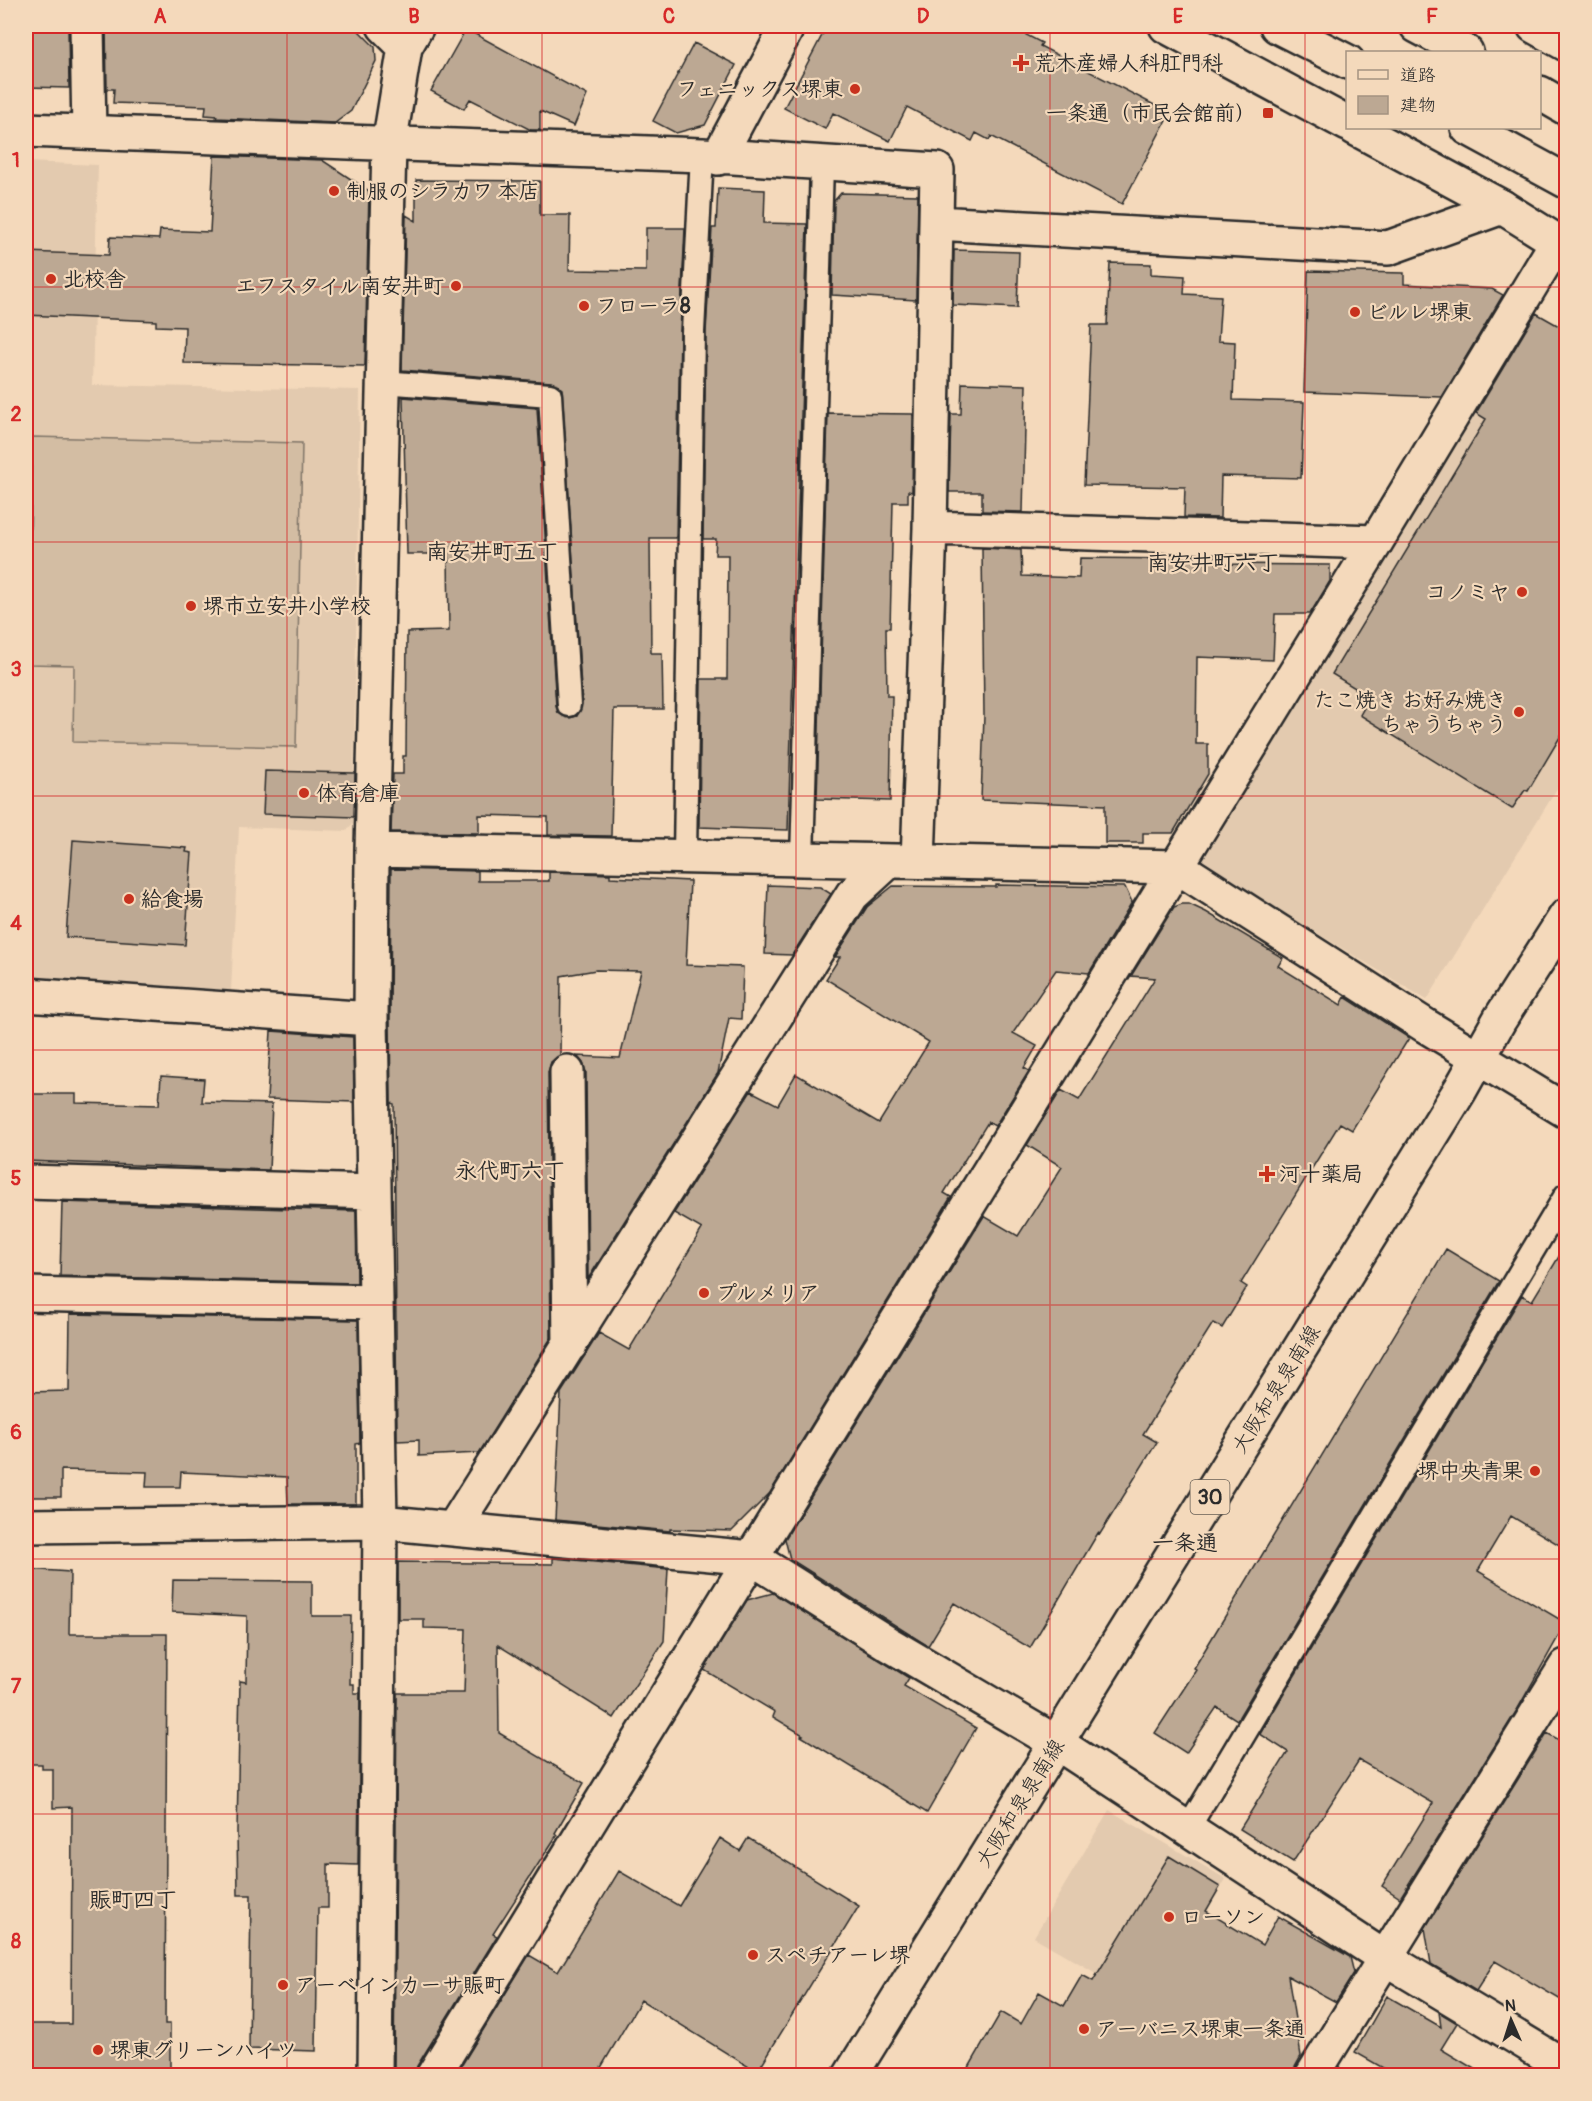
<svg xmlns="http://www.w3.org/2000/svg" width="1592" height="2101" viewBox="0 0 1592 2101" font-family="Pangolin,'Klee One',sans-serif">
<rect width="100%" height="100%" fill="#f4d9bb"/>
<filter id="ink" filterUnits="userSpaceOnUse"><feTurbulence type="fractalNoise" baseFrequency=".0167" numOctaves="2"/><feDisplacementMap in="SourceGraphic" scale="12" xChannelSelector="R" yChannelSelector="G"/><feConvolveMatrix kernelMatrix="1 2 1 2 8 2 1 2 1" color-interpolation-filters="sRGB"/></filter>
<g filter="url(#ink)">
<path fill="#e3caaf" d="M26 162 98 165 92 385 360 390 353 823 346 831 239 827 231 991 26 978Z
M1468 408 1566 468V774L1427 1000 1191 856Z
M1109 1810 1226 1879 1151 2005 1034 1937Z"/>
<path fill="#d3bda3" stroke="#7f7467" stroke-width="1.5" d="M32 437 302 443 296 747 73 742 74 665 28 664Z"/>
<path fill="#bca893" stroke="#2b2b2b" stroke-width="1.5" d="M106 26H354L375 47 376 61 351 111 335 123 216 118 217 116 205 115 206 106 113 103 114 89H107Z
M827 26H1009L1042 43 1040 46 1170 113 1122 204 991 136 989 140 976 133 972 141 907 107 890 141 833 113 825 129 784 108Z
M26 27H68L69 88 26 87Z
M466 29 587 95 574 126 540 111V130H531L470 99 464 109 431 91Z
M694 43 736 65 705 125 676 133 653 121Z
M214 156 322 160 369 191 365 366 184 363 185 327 156 326V321L26 315V252L109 255 110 237 159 239 160 230 210 232Z
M416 180 540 181V215H570L569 270 646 271V228H685L680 332 676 538H650L651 653H662L663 709H614L611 836 548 835V817L479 815V833L391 832 393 774H403V756H406L407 632 449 631 448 554H407L403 397 537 408 556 706 558 713 569 718 577 716 582 704 562 389 551 382 402 370 406 215 416 221Z
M718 188 765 190 764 223 807 224 788 830 699 827 701 679H727L728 555H715L716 539H703L706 332 712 228H716Z
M841 193 918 195 916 300 832 295 834 201Z
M954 250 1019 252 1017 308 953 305Z
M1110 263 1151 264V274L1185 276 1184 294 1221 296 1218 341 1235 342 1233 400 1304 402 1301 478 1221 476 1220 518 1184 517 1185 487 1084 485 1091 325H1107Z
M1308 271 1404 273V284L1492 289 1503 295 1442 397 1304 392Z
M1536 313 1566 330V727L1528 791 1525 790 1512 809 1360 715 1370 697 1332 674 1486 419 1476 413Z
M962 383 1026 385 1023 512 982 511V492H949L951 414H961Z
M828 413 913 414 912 492 908 491V502H893L890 628H886L887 696H892L890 801 817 799Z
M982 548 1021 550 1022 576 1079 578 1080 558 1182 559V555L1218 556 1217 564 1330 565V581L1310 614H1275L1273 660 1197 657 1196 744H1208V774L1173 833H1143V843H1105V805L981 800 984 715Z
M265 771 355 773 354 817 263 814Z
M73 840 187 848 186 852 192 853 185 945 66 937Z
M391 869 478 871V881H549V872L610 874V877L690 881 686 965 743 967 741 1019 729 1018 718 1073 588 1279 586 1072 583 1063 577 1056 620 1058 641 971 596 970 561 976 560 1055 551 1062 548 1072 551 1338 479 1453 419 1456V1440L397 1441 394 1104 391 1103 390 1019Z
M768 885 820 887 831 894 792 955 765 954Z
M996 885 1125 887 1132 902 1089 973 1056 970 1013 1033 1037 1046 1024 1068 1029 1071 995 1126 988 1122 944 1193 951 1197 770 1493 732 1531 670 1529V1531L555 1520 561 1393 599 1333 629 1350 702 1229 674 1213 751 1091 778 1105 796 1074 879 1123 929 1042 826 979 840 957H835L867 907 893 886 996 887Z
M1182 904H1189L1206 912 1283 958 1278 966 1341 1005 1345 997 1409 1038 1352 1130 1340 1123 1241 1283 1247 1287 1222 1328 1213 1323 1143 1434 1157 1442 1100 1534 1098 1533 1030 1648 954 1603 928 1646 790 1559 785 1539 984 1216 1018 1236 1062 1167 1027 1145 1061 1090 1079 1100 1155 978 1131 976 1174 907Z
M271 1031 353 1037 354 1102 267 1099Z
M161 1076 204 1079 202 1102 272 1104 269 1170 26 1161V1094H76V1103L159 1105Z
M62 1202 356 1211 357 1283 60 1276Z
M1566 1245V1549L1511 1516 1478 1571 1566 1623 1517 1710 1400 1898 1382 1886 1433 1803 1359 1760 1293 1862 1240 1829 1288 1752 1260 1734 1522 1295 1532 1301Z
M1446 1249 1499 1281 1237 1720 1217 1707 1186 1753 1155 1733 1196 1670 1194 1668Z
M70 1314 358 1320 360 1443 356 1444V1504H288L287 1477 181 1472 180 1487H146L147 1472 61 1470V1497H26V1392L69 1391Z
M553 1558 668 1569 664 1641 614 1718 498 1645 499 1733 584 1783 555 1833 557 1835 493 1934 497 1936 417 2066 414 2076H394L397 1693H464L466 1629 424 1628V1619H398V1562L553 1564Z
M26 1569 70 1572 69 1634H167L165 2024H170V2076H26V2024H71L72 1807 53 1808V1769H42V1764H26Z
M173 1580 312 1581V1616H351L350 1684H354V1693H360L358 1865 328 1864V1908H318L316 2051 249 2049 251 1895H238L237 1831 240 1681 246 1682 247 1616 172 1612Z
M773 1593 909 1678 904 1686 976 1728 927 1813 801 1736 803 1735 773 1717 775 1712 704 1670 747 1600Z
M1547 1733 1566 1744V2003L1495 1961 1476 1991 1431 1964 1425 1928Z
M720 1838 740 1851 748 1838 859 1906 757 2072 641 2000 596 2076H455L529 1955 558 1972 619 1871 679 1906Z
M1169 1856 1220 1887 1206 1911 1262 1945 1278 1916 1350 1957 1354 1973 1336 2002 1288 1976 1301 2056 1290 2076H964L1001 2012 1021 2024 1039 1992 1064 2006 1082 1975 1093 1981Z
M1387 1996 1441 2027 1439 2012 1457 2023 1441 2049 1486 2076H1397L1355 2052Z"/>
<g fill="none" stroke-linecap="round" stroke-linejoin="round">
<defs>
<path id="service" d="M383 382 550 395 569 705
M685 856 693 332 702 155
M802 859 822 164
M1187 1830 1566 1195"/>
<path id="minor" d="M87 26 89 132
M384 26 405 47
M26 130 702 155 937 170 930 528 1376 542 1557 242
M718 158 788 26
M936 223 1388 248 1502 207
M372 850 1178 867 1426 1026 1566 1111
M918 861 930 528
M26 995 371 1019
M567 1072 570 1345
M26 1182 374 1192
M26 1294 376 1302
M26 1526 380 1522 752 1558 887 1643 1057 1743 1385 1958 1566 2067
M453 1529 852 895 889 861
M375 2076 380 1522 371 1019 372 850 389 145 405 47 417 26
M433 2076 1376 542
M1312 2076 1566 1666"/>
<path id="primary" d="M850 2076 1460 1090 1500 1019 1566 916"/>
<path id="trunk" d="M1166 26 1348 124
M1277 26 1348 62
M1417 26 1466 52
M1534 26 1566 44
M1540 93 1566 108
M1355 128 1502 207 1566 247
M1468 128 1566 181"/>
</defs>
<use href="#service" stroke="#2b2b2b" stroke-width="27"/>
<use href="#minor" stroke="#2b2b2b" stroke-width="38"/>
<use href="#primary" stroke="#2b2b2b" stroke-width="38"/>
<use href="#trunk" stroke="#2b2b2b" stroke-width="38"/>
<use href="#service" stroke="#f4d9bb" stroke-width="22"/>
<use href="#minor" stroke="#f4d9bb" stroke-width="33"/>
<use href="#primary" stroke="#f4d9bb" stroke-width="33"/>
<use href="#trunk" stroke="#f4d9bb" stroke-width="33"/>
</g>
</g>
<path fill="none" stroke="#d62828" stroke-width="1.5" stroke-opacity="0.55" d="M287 26V2076M542 26V2076M796 26V2076M1050 26V2076M1305 26V2076M26 287H1566M26 542H1566M26 796H1566M26 1050H1566M26 1305H1566M26 1559H1566M26 1814H1566"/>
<g fill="#c8321e" stroke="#f4d9bb" stroke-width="2">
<path d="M1018 54h6v6h6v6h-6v6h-6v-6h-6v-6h6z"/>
<circle cx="855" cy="89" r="6"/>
<rect x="1262" y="107" width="12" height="12" rx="3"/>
<circle cx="334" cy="191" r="6"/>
<circle cx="51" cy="279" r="6"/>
<circle cx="456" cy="286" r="6"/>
<circle cx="584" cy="306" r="6"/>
<circle cx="1355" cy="312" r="6"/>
<circle cx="1522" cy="592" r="6"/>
<circle cx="191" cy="606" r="6"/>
<circle cx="1519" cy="712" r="6"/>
<circle cx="304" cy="793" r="6"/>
<circle cx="129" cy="899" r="6"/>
<path d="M1264 1165h6v6h6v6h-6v6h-6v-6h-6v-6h6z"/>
<circle cx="704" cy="1293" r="6"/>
<circle cx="1535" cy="1471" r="6"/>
<circle cx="1169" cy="1917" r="6"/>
<circle cx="753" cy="1955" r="6"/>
<circle cx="283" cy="1985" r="6"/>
<circle cx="1084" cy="2029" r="6"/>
<circle cx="98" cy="2050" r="6"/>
</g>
<g text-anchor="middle" stroke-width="4.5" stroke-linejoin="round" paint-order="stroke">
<rect fill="#f4d9bb" stroke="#675f56" stroke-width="1.5" x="1190.5" y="1480" width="39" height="34" rx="4.5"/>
<g font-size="20" font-weight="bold" fill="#2b2b2b">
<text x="1210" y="1504">30</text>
</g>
<g font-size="21" font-weight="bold" fill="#2b2b2b" stroke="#f4d9bb" text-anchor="start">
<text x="1034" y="70">荒木産婦人科肛門科</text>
<text x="843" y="96" text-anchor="end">フェニックス堺東</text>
<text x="1256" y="120" text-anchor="end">一条通（市民会館前）</text>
<text x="346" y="198">制服のシラカワ 本店</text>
<text x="63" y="286">北校舎</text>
<text x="444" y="293" text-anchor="end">エフスタイル南安井町</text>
<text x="596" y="313">フローラ8</text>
<text x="1367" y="319">ビルレ堺東</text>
<text x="1510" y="599" text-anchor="end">コノミヤ</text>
<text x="203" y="613">堺市立安井小学校</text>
<text x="1507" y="707" text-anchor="end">たこ焼き お好み焼き<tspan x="1507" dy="24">ちゃうちゃう</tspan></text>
<text x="316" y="800">体育倉庫</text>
<text x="141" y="906">給食場</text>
<text x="1279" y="1181">河十薬局</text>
<text x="716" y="1300">プルメリア</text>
<text x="1523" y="1478" text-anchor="end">堺中央青果</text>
<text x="1181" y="1924">ローソン</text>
<text x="765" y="1962">スペチアーレ堺</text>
<text x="295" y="1992">アーベインカーサ賑町</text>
<text x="1096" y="2036">アーバニス堺東一条通</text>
<text x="110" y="2057">堺東グリーンハイツ</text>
</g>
<g font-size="21" fill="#2b2b2b" stroke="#f4d9bb">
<text transform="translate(1276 1389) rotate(-58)" y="7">大阪和泉泉南線</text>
<text transform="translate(1020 1803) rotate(-58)" y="7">大阪和泉泉南線</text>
</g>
<g font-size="22" font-weight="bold" fill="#2b2b2b" stroke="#f4d9bb">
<text x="492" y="559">南安井町五丁</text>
<text x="1213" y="570">南安井町六丁</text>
<text x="510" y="1178">永代町六丁</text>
<text x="1185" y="1550">一条通</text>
<text x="133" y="1907">賑町四丁</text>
</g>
</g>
<rect width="1592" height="2101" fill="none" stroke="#f4d9bb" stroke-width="66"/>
<rect x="1346" y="51" width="195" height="78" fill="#f4d9bb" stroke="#a49381" stroke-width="1.5"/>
<rect x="1358" y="70" width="30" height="9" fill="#f4d9bb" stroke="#a49381" stroke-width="1.5"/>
<text x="1400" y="81" font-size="18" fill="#2b2b2b">道路</text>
<rect x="1358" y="96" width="30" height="18" fill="#bca893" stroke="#a49381" stroke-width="1.5"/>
<text x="1400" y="111" font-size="18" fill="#2b2b2b">建物</text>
<g transform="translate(1511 2020) rotate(357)" stroke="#f4d9bb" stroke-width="4.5" paint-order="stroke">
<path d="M0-4.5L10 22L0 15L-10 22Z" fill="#2b2b2b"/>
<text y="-9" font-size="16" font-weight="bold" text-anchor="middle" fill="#2b2b2b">N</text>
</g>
<rect x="33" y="33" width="1526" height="2035" fill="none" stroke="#d62828" stroke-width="2"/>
<g font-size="20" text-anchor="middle" font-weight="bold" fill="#d62828">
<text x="160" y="23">A</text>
<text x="414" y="23">B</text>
<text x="669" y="23">C</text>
<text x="923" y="23">D</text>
<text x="1178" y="23">E</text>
<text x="1432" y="23">F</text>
<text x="16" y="167">1</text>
<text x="16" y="421">2</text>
<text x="16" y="676">3</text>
<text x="16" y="930">4</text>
<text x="16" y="1185">5</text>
<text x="16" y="1439">6</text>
<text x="16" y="1693">7</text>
<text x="16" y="1948">8</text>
</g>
</svg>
